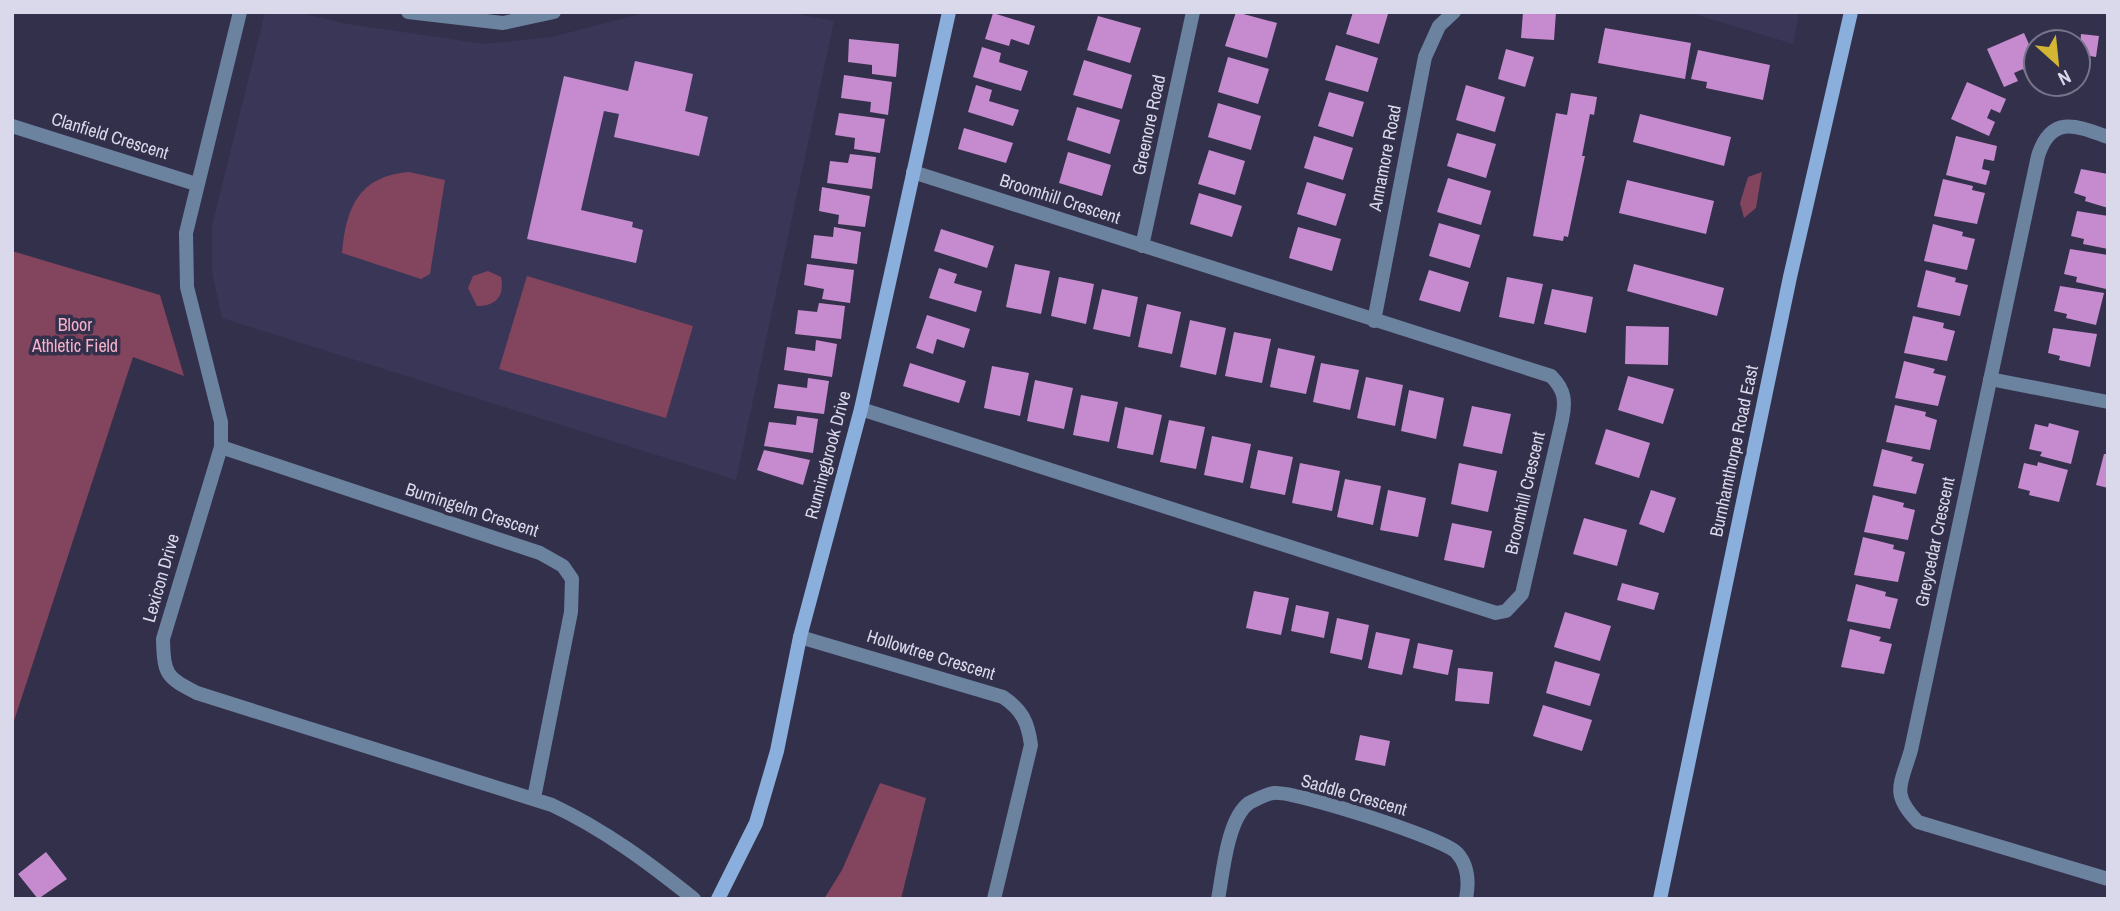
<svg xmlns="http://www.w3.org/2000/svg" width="2120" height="911" viewBox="0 0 2120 911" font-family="'Archivo Narrow',sans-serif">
<rect width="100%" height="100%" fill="#33304b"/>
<path fill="#3a3658" d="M265 12H298L347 24 485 44 552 37 648 12H786L834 21 736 480 222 318 212 272V226Z
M1687 12H1799L1793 44Z"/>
<path fill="#83445e" d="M409 172 445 180 430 274 421 279 342 253C346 207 359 176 409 172Z
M1762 172 1756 208 1744 218 1740 203 1748 177Z
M12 251 160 295 184 376 133 357 12 727Z
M488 271 501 277C505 296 496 306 477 306L468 288 473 276Z
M527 276 693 326 666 418 499 369Z
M880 783 926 798 901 899H824L842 870Z"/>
<path fill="#c68bcf" d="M1236 12 1277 23 1267 58 1225 46Z
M1353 12 1388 14 1379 44 1346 34Z
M1523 12H1556L1554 40 1521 38Z
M993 13 1035 26 1029 45 1011 39 1009 46 985 39Z
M1098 16 1141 28 1130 63 1087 50Z
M1605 28 1691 43 1685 79 1598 63Z
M2024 33 2036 60V74L2027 78 2023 69 2014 73 2018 81 2004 87 1987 49Z
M2081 34 2099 36 2096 57 2090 56 2088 71 2078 70Z
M2059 36H2076V42H2059Z
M849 39 899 44 896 77 872 74V65L848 62Z
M1336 45 1378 58 1368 92 1325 80Z
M982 47 1001 53 999 62 1028 71 1021 91 973 77Z
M1506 49 1534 57 1525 87 1498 79Z
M1698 50 1770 65 1763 100 1706 88 1707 82 1691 79Z
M1228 57 1269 69 1258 104 1218 92Z
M1084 60 1132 75 1122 109 1073 95Z
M635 61 693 74 685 111 708 117 699 156 614 137 619 114 604 111 581 210 633 222 632 227 643 230 636 263 527 239 564 76 628 91Z
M844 75 892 82 888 115 870 112 871 102 841 98Z
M1967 82 2006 99 2000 113 1991 109 1987 118 1995 122 1989 136 1951 119Z
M976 85 992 90 989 101 1019 110 1013 126 968 112Z
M1466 85 1505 97 1495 132 1456 120Z
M1329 92 1364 102 1353 137 1318 126Z
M1571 93 1597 97 1594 115 1590 114 1582 156H1585L1568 237 1564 236 1563 241 1533 236 1556 113 1567 115Z
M1218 103 1261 116 1251 150 1208 137Z
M1077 107 1120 120 1110 154 1067 140Z
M839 113 885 119 880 153 854 149 855 138 835 135Z
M1640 114 1731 137 1724 166 1633 142Z
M964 128 1013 143 1006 163 958 149Z
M1457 133 1496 144 1486 178 1447 166Z
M1314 136 1353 148 1343 180 1304 168Z
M1956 136 1997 146 1994 161 1984 159 1982 169 1990 171 1986 185 1946 175Z
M1209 150 1245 161 1235 195 1198 184Z
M1068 152 1111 165 1102 196 1059 183Z
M850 154 876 157 872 189 827 183 830 161 848 163Z
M2081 169 2108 174V208L2085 201 2086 197 2074 193Z
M1448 178 1491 191 1481 225 1437 212Z
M1943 179 1973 186 1972 190 1985 193 1977 224 1934 216Z
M1627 180 1714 201 1706 234 1619 213Z
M1307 182 1346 194 1336 226 1297 214Z
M822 187 870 196 865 227 838 224 839 215 819 211Z
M1199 193 1242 206 1232 237 1190 224Z
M2077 211 2108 216V249L2083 244 2084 239 2071 236Z
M1439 223 1480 235 1470 268 1429 256Z
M1933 224 1963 232 1962 236 1975 239 1967 270 1924 261Z
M834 227 861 232 857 264 811 258 814 235 833 237Z
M1298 227 1341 239 1332 271 1289 258Z
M941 229 994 246 987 268 934 251Z
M2070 249 2108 255 2106 289 2076 282 2077 277 2064 274Z
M807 264 854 270 850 303 822 299 824 289 804 285Z
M1015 264 1050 271 1041 314 1006 307Z
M1634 264 1724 288 1717 316 1627 291Z
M939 268 957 274 954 283 982 291 976 312 929 298Z
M1429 270 1469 282 1460 312 1419 300Z
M1926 270 1956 278 1955 282 1968 285 1960 316 1917 307Z
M1059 277 1094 284 1086 324 1051 316Z
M1507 277 1543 284 1534 324 1499 317Z
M2060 286 2104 293 2096 325 2066 318 2067 314 2054 311Z
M1102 289 1138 297 1130 337 1093 329Z
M1552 289 1593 297 1586 333 1544 324Z
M819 303 845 306 841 339 795 334 798 310 817 312Z
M1147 304 1181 312 1172 354 1138 347Z
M927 315 970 329 964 348 937 339 933 354 916 348Z
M1913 316 1944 323 1943 328 1955 331 1947 361 1904 353Z
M1190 320 1226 328 1216 375 1180 367Z
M1626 326 1669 327 1668 365 1625 364Z
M2053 328 2097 334 2090 367 2059 360 2060 356 2048 353Z
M1234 332 1271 339 1262 383 1225 376Z
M816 340 837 344 832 377 784 370 787 347 815 351Z
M1278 348 1315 356 1306 394 1270 387Z
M1904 361 1935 369 1933 373 1946 376 1938 406 1895 398Z
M910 363 966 381 959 403 903 386Z
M1321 363 1359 370 1350 410 1313 402Z
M992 366 1029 373 1020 416 984 408Z
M1628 376 1674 389 1663 424 1618 410Z
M1366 377 1403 385 1395 426 1357 418Z
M808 378 829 381 824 414 774 408 778 384 807 388Z
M1035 380 1073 388 1064 429 1027 421Z
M1409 390 1444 398 1436 439 1401 431Z
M1081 395 1118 402 1109 442 1073 435Z
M1895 405 1926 412 1925 416 1937 420 1930 450 1886 442Z
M1472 406 1511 414 1502 454 1463 446Z
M1125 407 1162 415 1153 455 1117 448Z
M797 416 818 419 813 453 764 446 769 422 796 425Z
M1169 420 1205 427 1196 469 1160 462Z
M2049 423 2079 431 2071 464 2040 456 2042 452 2029 449 2035 424 2048 427Z
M1606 429 1650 443 1639 478 1595 464Z
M1212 436 1251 444 1243 483 1204 475Z
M1882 449 1913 457 1911 461 1924 464 1916 494 1873 486Z
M764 450 810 460 803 485 757 470Z
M1258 450 1293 457 1285 495 1250 488Z
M2104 454H2108V488L2096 485Z
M2038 462 2068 470 2059 502 2029 495 2030 491 2018 488 2024 463 2037 466Z
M1300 463 1340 471 1332 511 1292 503Z
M1459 463 1497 471 1488 512 1451 504Z
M1345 479 1381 486 1373 525 1337 517Z
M1388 490 1426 498 1418 537 1380 530Z
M1651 490 1676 498 1664 533 1639 524Z
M1873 495 1904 503 1903 507 1915 510 1908 540 1864 532Z
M1584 518 1627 530 1617 566 1573 554Z
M1452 523 1492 531 1484 568 1444 560Z
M1863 537 1894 545 1893 549 1905 552 1898 582 1854 575Z
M1622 583 1659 593 1654 610 1617 600Z
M1856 584 1886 592 1885 596 1898 599 1890 629 1847 621Z
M1254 591 1289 598 1281 635 1246 628Z
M1296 605 1329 612 1324 638 1291 631Z
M1565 612 1611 626 1600 661 1554 647Z
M1337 618 1369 625 1362 660 1330 653Z
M1850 629 1881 637 1879 641 1892 644 1884 674 1841 667Z
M1376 632 1410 639 1402 675 1368 668Z
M1418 643 1453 650 1448 675 1413 668Z
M1555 661 1600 674 1590 706 1546 693Z
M1458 668 1493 672 1489 704 1455 701Z
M1543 705 1592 720 1582 751 1533 736Z
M1360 735 1390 741 1385 766 1355 760Z
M46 852 67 879 38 899 18 874Z"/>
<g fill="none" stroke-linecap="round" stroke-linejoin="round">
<path stroke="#6c83a0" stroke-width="14" d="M240 12 186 233 187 287 221 422V447L163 639C164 675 166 677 197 693L552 805C605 830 649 863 694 899
M408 12 503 23 554 12
M12 126 196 184
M2108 137C2075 125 2051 115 2038 156L1911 750C1901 785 1890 793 1918 822L2108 879
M1142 246 1193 12
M1374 321 1425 57 1439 26 1454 12
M1990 379 2108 402
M861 409 1496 613 1506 611 1522 594 1562 420C1566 401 1565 390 1551 376L913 172
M221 447 540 553 563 566 572 579 571 612 534 798
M800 637 1003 697C1022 710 1028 722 1031 745L994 899
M1218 899C1223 874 1227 819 1249 803 1255 800 1268 793 1274 793 1293 790 1446 839 1457 853 1468 865 1469 883 1466 899"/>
<path stroke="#8aafdd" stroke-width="14" d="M718 899 756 823 777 751 800 637 861 409 949 12
M1660 899 1790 277 1851 12"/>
</g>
<g text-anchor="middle" stroke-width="7" stroke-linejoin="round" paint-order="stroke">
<g font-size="18" fill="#dad9eb" stroke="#33304b">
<text transform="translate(1149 125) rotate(-78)" y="6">Greenore Road</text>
<text transform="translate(110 136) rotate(17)" y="6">Clanfield Crescent</text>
<text transform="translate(1385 158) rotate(-79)" y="6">Annamore Road</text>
<text transform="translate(1060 199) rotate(18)" y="6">Broomhill Crescent</text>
<text transform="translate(1734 451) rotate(-78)" y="6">Burnhamthorpe Road East</text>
<text transform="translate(828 455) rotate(-75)" y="6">Runningbrook Drive</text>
<text transform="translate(1525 493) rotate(-77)" y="6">Broomhill Crescent</text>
<text transform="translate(472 510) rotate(18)" y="6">Burningelm Crescent</text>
<text transform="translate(1935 542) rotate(-78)" y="6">Greycedar Crescent</text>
<text transform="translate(161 578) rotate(-74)" y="6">Lexicon Drive</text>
<text transform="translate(931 655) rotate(17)" y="6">Hollowtree Crescent</text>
<text transform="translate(1354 795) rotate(16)" y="6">Saddle Crescent</text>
</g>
<g font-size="18" fill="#f7b1cb" stroke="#33304b">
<text x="75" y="331">Bloor<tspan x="75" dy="21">Athletic Field</tspan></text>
</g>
</g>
<rect width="2120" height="911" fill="none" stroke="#dad9eb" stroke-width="28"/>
<g transform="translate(2057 63) rotate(153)"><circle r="33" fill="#33304b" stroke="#76748b" stroke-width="2"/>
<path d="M0-5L12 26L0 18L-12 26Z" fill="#d4b635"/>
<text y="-10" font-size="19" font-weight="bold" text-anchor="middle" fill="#dad9eb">N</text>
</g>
</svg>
